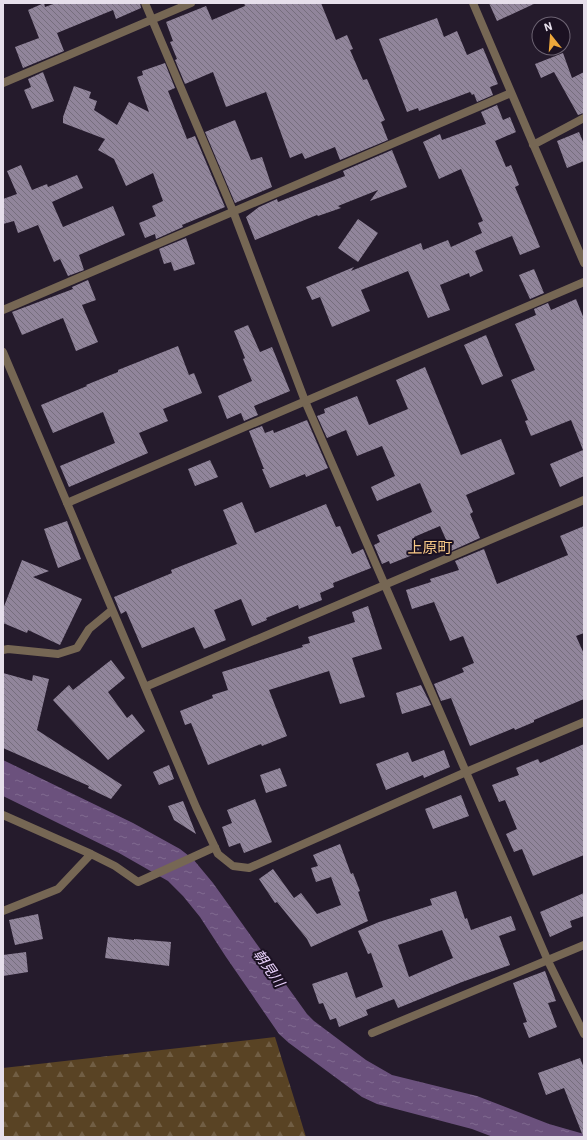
<svg xmlns="http://www.w3.org/2000/svg" width="587" height="1140" viewBox="0 0 587 1140" font-family="'IBM Plex Sans','Noto Sans JP',sans-serif">
<defs>
<pattern id="forest-firs" width="22" height="20" patternUnits="userSpaceOnUse"><rect width="22" height="20" fill="#594324"/><path d="M5 1l3.5 6h-7zM16 11l3.5 6h-7z" fill="#715e44"/></pattern>
<pattern id="water-ripples" width="26" height="14" patternUnits="userSpaceOnUse"><rect width="26" height="14" fill="#6b517d"/><path d="M2 4q2-2 4 0t4 0M15 11q2-2 4 0t4 0" fill="none" stroke="#806a90"/></pattern>
<pattern id="building-back-hatch" width="6" height="6" patternUnits="userSpaceOnUse"><rect width="6" height="6" fill="#91859b"/><path d="M-1 5l2 2M0 0l6 6M5-1l2 2" fill="none" stroke="#766e7d"/></pattern>
</defs>
<rect width="100%" height="100%" fill="#251b2c"/>
<path fill="url(#forest-firs)" d="M275 1037 306 1137H3V1068Z"/>
<path fill="url(#water-ripples)" d="M3 760 133 823 180 849 193 859 213 883 307 1014 314 1021 366 1060 392 1075 477 1096 549 1124 584 1134V1137H493L472 1129 377 1104 362 1097 289 1043 279 1034 226 957 200 917 183 896 168 881 119 853 3 796Z"/>
<path fill="url(#building-back-hatch)" fill-rule="evenodd" d="M44 3 45 7 56 3H140L141 8 116 19 113 10 57 33 64 51 23 68 15 47 39 38 28 10Z
M244 3H321L336 40 347 35 353 49 350 50 363 80 367 79 385 120 381 122 388 140 340 160 335 147 305 159 302 153 290 158 266 92 226 107 213 72 185 84 175 60 177 59 170 42 173 41 166 22 206 6 212 20 245 6Z
M489 3H536L497 21Z
M437 18 444 37 457 31 467 55 483 48 498 84 490 87 493 95 477 102 474 94 472 95 470 92 419 111 418 108 407 112 379 39Z
M563 53 572 78 584 72V113L578 115 554 72 541 78 535 64Z
M165 63 175 88 168 91 187 139 195 136 225 207 182 225 183 227 156 239 155 234 145 238 139 223 156 216 152 206 163 201 153 173 126 186 114 159 98 150 105 139 63 123V117L74 86 91 92 89 98 97 101 94 110 117 125 129 102 149 112 137 77 143 75 142 71Z
M43 72 54 101 32 109 24 90 31 87 28 79Z
M497 105 503 120 510 117 516 132 495 141 506 167 511 165 519 185 515 187 540 247 520 255 512 236 475 251 483 271 470 277 469 273 440 285 450 310 428 318 408 271 361 290 370 311 332 327 320 297 312 300 306 287 354 267 351 271 421 243 423 250 448 240 451 247 482 233 478 223 483 221 461 169 439 179 423 142 440 134 442 140 486 124 481 112Z
M235 120 251 160 262 157 272 187 235 203 205 132Z
M579 132 584 144V161L567 168 557 141Z
M392 150 407 187 370 201 378 190 338 206 341 208 318 216 317 215 255 240 246 217 259 207 277 199 278 202 345 176 343 171Z
M21 165 32 190 47 184 48 187 77 175 83 188 52 202 63 227 113 206 125 235 79 255 84 270 68 276 60 259 54 262 38 225 18 233 14 221 3 224V199L17 194 7 171Z
M358 219 378 233 358 262 338 248Z
M186 238 195 264 174 271 171 262 164 264 159 249Z
M534 269 544 293 530 299 519 275Z
M88 280 96 300 82 305 98 342 76 351 63 318 22 335 12 312 73 289 72 287Z
M576 299 584 319V476L560 487 550 464 583 450 571 420 531 436 525 421 528 420 511 380 535 370 515 324 536 315 534 309 548 303 551 310Z
M248 325 260 352 272 347 290 391 254 406 258 415 244 421 241 413 227 419 218 396 252 381 243 359 245 358 234 331Z
M486 335 503 376 482 385 464 345Z
M178 346 189 375 194 373 202 393 163 409 168 421 139 433 148 453 69 487 60 466 115 443 103 412 53 433 41 405 87 386 86 385 118 372V370Z
M425 367 461 455 501 439 515 474 466 495 473 512 470 514 480 538 451 551 440 526 414 537 420 552 390 564 389 561 382 564 374 545 380 542 377 535 432 512 420 483 377 501 371 487 395 476 382 446 357 456 346 430 327 438 317 416 325 413 324 409 357 396 369 425 408 409 396 380Z
M307 420 328 468 306 477 305 474 270 488 262 469H264L249 431 262 426 265 433 273 430 274 433Z
M210 460 218 477 195 486 188 469Z
M242 502 255 533 326 504 336 527 340 526 352 554 363 549 371 568 333 583 334 587 320 593 322 600 299 609 298 605 266 618 267 620 252 626 241 599 214 610 226 640 204 649 194 627 142 648 126 611 121 614 114 597 172 573 171 570 237 544 223 510Z
M67 521 81 559 58 568 44 529Z
M584 526V633L576 636 584 654V699L534 720V722L515 730 514 728 470 746 451 698 441 701 434 684 464 672 462 668 474 663 463 636 450 641 434 602 412 609 406 590 431 582 430 579 459 570 455 561 484 549 497 584 568 555 560 536Z
M22 560 49 571 33 577 82 599 60 645 28 630 27 633 3 623V609Z
M368 606 382 649 352 658 365 697 340 704 329 671 269 690 287 736 262 746 261 744 208 765 191 723 185 725 180 711 213 698 212 695 228 690 222 672 303 647 302 645 310 643 308 637 355 622 352 612Z
M111 660 125 678 108 692 127 718 132 714 145 731 108 760 53 700 69 685 73 690Z
M3 673 32 681 33 675 49 679 37 730 122 785 111 799 88 788 89 786 3 748Z
M421 685 431 705 402 714 396 693Z
M584 744V855L533 876 522 849 514 852 506 834 517 829 505 800 499 802 492 785 519 775 516 768 538 759 540 763Z
M444 750 450 767 424 778 423 775 386 790 376 764 408 752 412 762Z
M169 765 174 779 159 785 153 772Z
M280 768 287 786 266 793 260 775Z
M461 795 469 816 433 829 425 809Z
M255 799 272 842 244 853 240 843 229 847 222 827 232 823 227 810Z
M183 801 196 834 174 820 168 806Z
M340 844 351 874 353 873 360 891 358 892 368 921 311 947 307 939 277 902 275 903 259 879 273 869 294 898 301 893 317 914 341 905 331 877 316 882 311 868 318 866 313 855Z
M456 891 465 919 467 918 471 930 511 916 516 930 499 936 510 965 462 982 398 1008 394 999 366 1010 368 1015 339 1027 336 1018 330 1020 323 1003 319 1004 312 984 347 972 356 998 383 987 371 953 368 954 358 931 379 922 432 905 430 899ZM442 930 453 958 409 977 398 945Z
M584 893V916L570 921 572 927 550 937 540 912Z
M38 914 43 939 15 945 9 920Z
M108 937 134 940V939L171 942 169 966 105 958Z
M26 952 28 972 3 976V955Z
M545 971 556 1001 548 1003 557 1027 529 1038 523 1023 527 1022 513 983Z
M580 1058 584 1068V1136H583L564 1088 546 1095 538 1073Z"/>
<g fill="none" stroke-linecap="round" stroke-linejoin="round">
<path stroke="#766754" stroke-width="8" d="M145 3 233 211 305 401 548 961 584 1034
M473 3 584 263
M3 83 191 3
M533 145 584 118
M3 310 511 93
M3 352 196 807 218 854 233 866 249 868 466 772 584 722
M3 650 8 649 58 654 77 648 89 629 112 610
M145 687 584 500
M3 815 91 854 115 866 138 882 215 847
M3 911 58 889 91 854
M372 1033 584 945"/>
<path stroke="#766754" stroke-width="8" d="M67 503 584 282"/>
</g>
<g text-anchor="middle" stroke-width="4" stroke-linejoin="round" paint-order="stroke">
<g font-size="14" font-style="italic" fill="#e9d1fc" stroke="#1b1122">
<text transform="translate(269 968) rotate(55)" y="5">朝見川</text>
</g>
<g font-size="15" fill="#f9c987" stroke="#1b1122">
<text x="430" y="553">上原町</text>
</g>
</g>
<rect width="587" height="1140" fill="none" stroke="#e6dfeb" stroke-width="8"/>
<g transform="translate(551 36) rotate(343)"><circle r="19" fill="#1b1122" stroke="#6c6372"/>
<path d="M0-3L7 15L0 10L-7 15Z" fill="#eda83b"/>
<text y="-6" font-size="11" font-weight="bold" text-anchor="middle" fill="#e6dfeb">N</text>
</g>
</svg>
